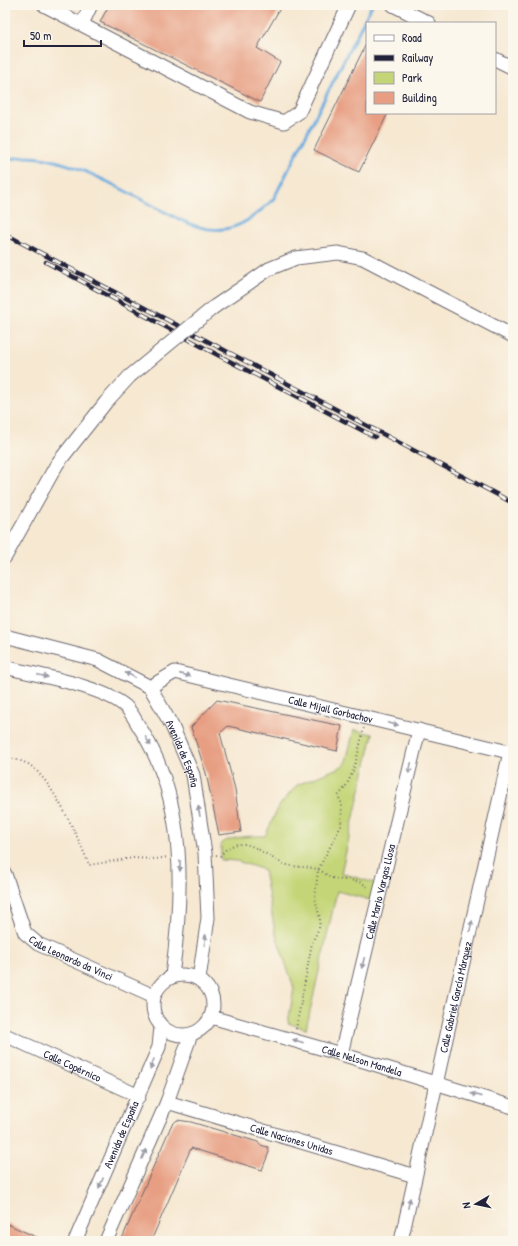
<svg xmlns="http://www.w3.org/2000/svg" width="518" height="1246" viewBox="0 0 518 1246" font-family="'Patrick Hand',sans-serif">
<rect width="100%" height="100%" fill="#fbf7ec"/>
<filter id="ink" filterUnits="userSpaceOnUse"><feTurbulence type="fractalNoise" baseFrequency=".025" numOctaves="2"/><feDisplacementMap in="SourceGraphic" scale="8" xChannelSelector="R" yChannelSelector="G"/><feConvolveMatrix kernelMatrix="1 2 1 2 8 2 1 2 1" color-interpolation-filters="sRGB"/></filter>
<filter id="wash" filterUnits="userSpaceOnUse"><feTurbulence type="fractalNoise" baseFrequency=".012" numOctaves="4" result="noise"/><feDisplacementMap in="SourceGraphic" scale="16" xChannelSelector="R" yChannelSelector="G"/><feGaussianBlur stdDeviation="0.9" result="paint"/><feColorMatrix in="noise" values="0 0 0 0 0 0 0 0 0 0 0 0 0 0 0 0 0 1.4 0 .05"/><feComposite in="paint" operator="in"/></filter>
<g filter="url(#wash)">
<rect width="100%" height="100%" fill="#f6e8d1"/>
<path fill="#c4d577" stroke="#737c59" d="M354 730 373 734 341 873 378 884 374 901 337 891 306 1029 288 1023 294 988 275 932 264 870 237 861 221 860V843C235 836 249 836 265 836L279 806 297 785 345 765Z"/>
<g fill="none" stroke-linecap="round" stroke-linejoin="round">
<path stroke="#6bacdf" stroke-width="3" d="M5 161C50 143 121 190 161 210 182 221 205 234 230 228 248 223 260 211 273 200L372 5"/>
</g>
<g id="blocks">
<path fill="#e79e82" d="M109 5H282L257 48 280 62 260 102 100 22Z
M367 42V113H388L359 172 314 150Z
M217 700 342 726 337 751 228 726 220 733 235 789 241 832 219 835 206 773 191 727Z
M177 1120 191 1122 258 1142 260 1145 268 1147 269 1152 262 1170 191 1148 151 1241H121L171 1126Z
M5 1223 45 1241H5Z"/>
</g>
</g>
<g filter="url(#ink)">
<use href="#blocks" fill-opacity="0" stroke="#6c6770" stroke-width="1"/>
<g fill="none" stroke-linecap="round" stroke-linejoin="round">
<defs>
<g id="minor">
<path d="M44 5 250 112 284 122 299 112 349 5"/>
<path d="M393 5 429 23"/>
<path d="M82 24 91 5"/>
<path d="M495 59 513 68"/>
<path d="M214 307 269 269 296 258 338 253 363 258 513 336"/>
<path d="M5 557 57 464 106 402 130 376"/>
<path id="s1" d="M5 636 98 660 150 687 172 726 193 775 205 853 208 918 199 979"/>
<path d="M5 667C36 675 102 686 125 706 132 712 137 724 142 731 187 804 183 894 172 976"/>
<path id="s2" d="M150 687 175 672 513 753"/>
<path id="s3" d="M5 874 25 933 38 944 154 996"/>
<circle cx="183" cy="1005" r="30"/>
<path id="s4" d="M211 1017 341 1054 513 1107"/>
<path id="s5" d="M5 1035 139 1096"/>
<path id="s6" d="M341 1054 419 730"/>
<path id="s7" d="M167 1102 415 1176"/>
<path id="s8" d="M75 1241 159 1047 161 1027"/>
<path d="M106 1241 167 1102 191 1034"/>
<path id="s9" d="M401 1241 510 752"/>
</g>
</defs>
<use href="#minor" stroke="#6c6770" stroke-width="15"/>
<path stroke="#6c6770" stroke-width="2" stroke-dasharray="1 3" stroke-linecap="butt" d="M5 757C13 759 25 761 31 766 53 782 79 839 89 865L133 858 156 859 168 857
M216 855 220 856C226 848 234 843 244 844 261 847 272 861 288 865 298 868 310 866 319 870 325 873 329 877 335 879 351 881 357 879 370 888
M296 1029 312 943 319 928 320 919 315 898 318 870 341 826 342 804 338 796C355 779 358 750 364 728"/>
<use href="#minor" stroke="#fff" stroke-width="13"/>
<defs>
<path id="rail" d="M5 234 513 503
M46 262 214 353 375 437"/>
</defs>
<use href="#rail" stroke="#22223b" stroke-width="4.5"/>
<use href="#rail" stroke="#fbf7ec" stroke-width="3" stroke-dasharray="9" stroke-linecap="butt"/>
<defs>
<path id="minor-bridge" d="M130 376 214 307"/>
</defs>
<use href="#minor-bridge" stroke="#6c6770" stroke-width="15" stroke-linecap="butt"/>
<use href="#minor-bridge" stroke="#fff" stroke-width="13"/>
</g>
<defs><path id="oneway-solid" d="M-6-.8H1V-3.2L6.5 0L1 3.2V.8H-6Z"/></defs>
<g fill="#9c9ca7">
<use href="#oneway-solid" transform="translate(130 675) rotate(-154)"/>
<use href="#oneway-solid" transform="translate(185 675) rotate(13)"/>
<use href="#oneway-solid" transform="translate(43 676) rotate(14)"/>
<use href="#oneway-solid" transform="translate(393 724) rotate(13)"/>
<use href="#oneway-solid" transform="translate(148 741) rotate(58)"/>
<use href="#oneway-solid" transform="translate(410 768) rotate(103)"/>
<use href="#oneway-solid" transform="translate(199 811) rotate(-100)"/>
<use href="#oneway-solid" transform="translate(180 866) rotate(90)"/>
<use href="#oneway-solid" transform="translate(471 926) rotate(-77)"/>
<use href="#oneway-solid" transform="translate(205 940) rotate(-82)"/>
<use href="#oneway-solid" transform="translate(363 963) rotate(104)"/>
<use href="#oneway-solid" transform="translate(298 1041) rotate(-164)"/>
<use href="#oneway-solid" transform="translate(152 1064) rotate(112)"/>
<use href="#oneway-solid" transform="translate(476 1095) rotate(-162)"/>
<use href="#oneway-solid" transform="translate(144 1154) rotate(-66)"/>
<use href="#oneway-solid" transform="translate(101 1183) rotate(114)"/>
<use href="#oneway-solid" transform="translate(409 1203) rotate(-78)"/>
</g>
</g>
<g text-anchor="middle" stroke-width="3" stroke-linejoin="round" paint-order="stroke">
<g font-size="11" fill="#22223b" stroke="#fbf7ec">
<text dy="4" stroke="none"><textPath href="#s2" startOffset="189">Calle Mijail Gorbachov</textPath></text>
<text dy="4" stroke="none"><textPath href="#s1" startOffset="229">Avenida de España</textPath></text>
<text dy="4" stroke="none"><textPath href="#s6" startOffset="167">Calle Mario Vargas Llosa</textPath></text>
<text dy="4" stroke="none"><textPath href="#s3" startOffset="115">Calle Leonardo da Vinci</textPath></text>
<text dy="4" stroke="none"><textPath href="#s9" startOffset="250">Calle Gabriel García Márquez</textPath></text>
<text dy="4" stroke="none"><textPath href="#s4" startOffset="157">Calle Nelson Mandela</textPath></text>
<text dy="4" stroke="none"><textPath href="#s5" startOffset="74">Calle Copérnico</textPath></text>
<text dy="4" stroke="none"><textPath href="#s8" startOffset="116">Avenida de España</textPath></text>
<text dy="4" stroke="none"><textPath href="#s7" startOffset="130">Calle Naciones Unidas</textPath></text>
</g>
</g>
<rect width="518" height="1246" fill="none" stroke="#fbf7ec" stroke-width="20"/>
<rect x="366" y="22" width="130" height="92" fill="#fbf7ec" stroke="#a4a2a5"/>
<rect x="374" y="35" width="20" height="6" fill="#ffffff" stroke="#a4a2a5"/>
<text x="402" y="42" font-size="12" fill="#22223b">Road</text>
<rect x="374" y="55" width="20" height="6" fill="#22223b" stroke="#a4a2a5"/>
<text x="402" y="62" font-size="12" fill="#22223b">Railway</text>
<rect x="374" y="72" width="20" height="12" fill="#c4d577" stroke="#a4a2a5"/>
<text x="402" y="82" font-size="12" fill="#22223b">Park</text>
<rect x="374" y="92" width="20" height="12" fill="#e79e82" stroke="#a4a2a5"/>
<text x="402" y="102" font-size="12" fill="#22223b">Building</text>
<g transform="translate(476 1204) rotate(261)" stroke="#fbf7ec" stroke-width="3" paint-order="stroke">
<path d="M0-3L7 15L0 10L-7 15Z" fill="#22223b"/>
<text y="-6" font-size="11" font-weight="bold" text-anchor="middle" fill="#22223b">N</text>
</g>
<path d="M24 40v6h77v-6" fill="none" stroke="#22223b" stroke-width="2"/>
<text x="30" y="40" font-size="12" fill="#22223b" stroke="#fbf7ec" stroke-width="3" paint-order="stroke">50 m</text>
</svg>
